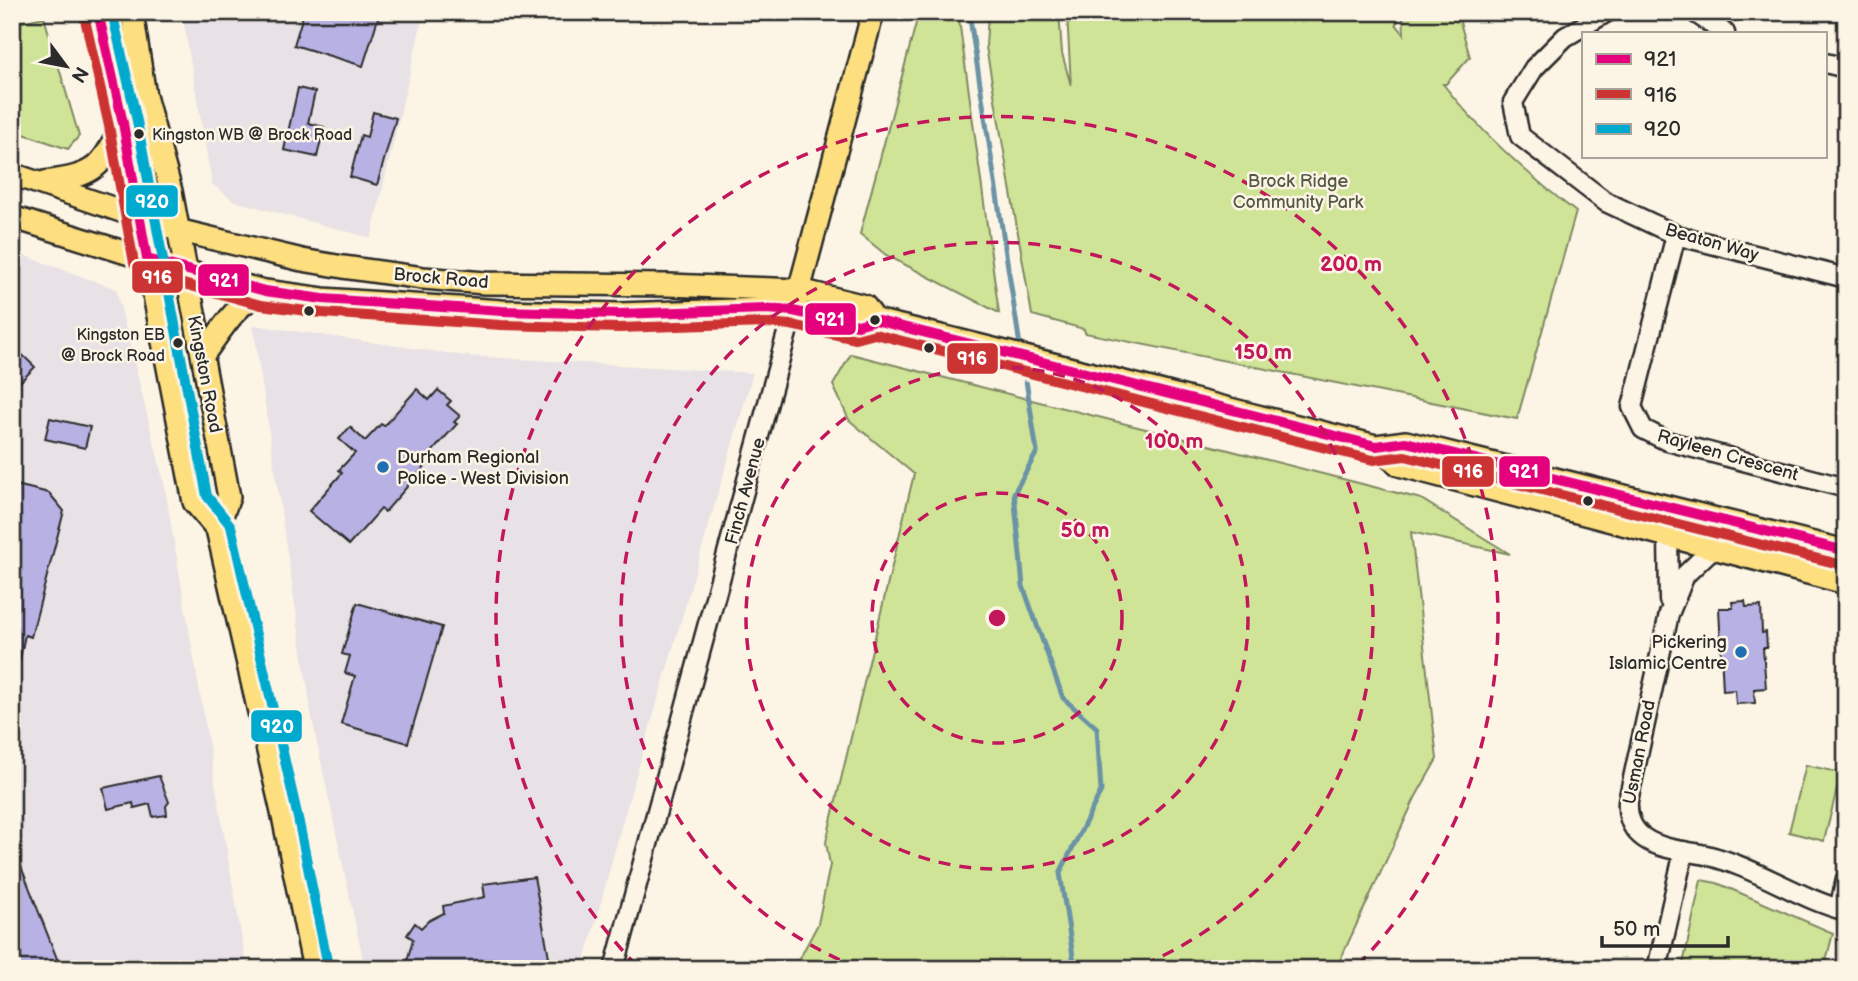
<svg xmlns="http://www.w3.org/2000/svg" width="1858" height="981" viewBox="0 0 1858 981" font-family="'Balsamiq Sans',sans-serif">
<rect width="100%" height="100%" fill="#fcf5e5"/>
<filter id="ink" filterUnits="userSpaceOnUse"><feTurbulence type="fractalNoise" baseFrequency=".0143" numOctaves="2"/><feDisplacementMap in="SourceGraphic" scale="14" xChannelSelector="R" yChannelSelector="G"/><feConvolveMatrix kernelMatrix="1 2 1 2 8 2 1 2 1" color-interpolation-filters="sRGB"/></filter>
<g filter="url(#ink)">
<path fill="#e8e1e5" d="M182 12H424L371 238 234 201 212 184Z
M12 251 116 289 164 483 247 969H12Z
M253 325 466 356 753 373 623 820 583 969H365L313 724Z"/>
<path fill="#d0e498" stroke="#7e8862" stroke-width="2" d="M919 12H958L999 313 886 255 860 234Z
M988 12H1059L1062 53 1071 86 1067 12H1402L1396 24 1404 34 1403 12H1457L1470 57 1446 84H1443C1481 133 1527 174 1576 212L1517 419 1085 333 1084 329 1032 315 986 47Z
M44 17 79 136 68 149 12 130V24Z
M851 354 1421 499 1510 554 1411 532 1437 759 1415 798 1336 969H794L818 924 830 865 826 842 914 474 849 420 833 385Z
M1806 765 1841 773 1824 841 1789 832Z
M1701 880 1717 883 1833 933 1824 969H1682Z"/>
<g fill="none" stroke-linecap="round" stroke-linejoin="round">
<path stroke="#6b93a6" stroke-width="5" d="M969 12 1021 352
M1023 361 1037 452 1014 493 1023 586 1063 698 1097 728 1101 791 1060 873 1075 969"/>
</g>
<path fill="#b8b2e4" stroke="#2b2b2b" stroke-width="2" d="M304 12H380L363 66 294 45Z
M298 88 315 92 308 123 324 127 317 157 284 150Z
M373 112 396 118 377 185 350 177 361 135 367 137Z
M12 345 35 367 12 390Z
M417 389 429 400 438 390 451 401 447 405 460 416 454 422 457 424 423 462 427 464 385 512 381 509 349 545 309 511 342 473 339 470 355 453 339 439 350 427 365 441 381 424 384 426Z
M50 418 90 427 85 448 45 439Z
M12 484 49 493 64 511 31 637 25 635 18 668H12Z
M1745 601 1746 607 1761 606 1762 633 1766 632 1767 648H1763L1766 688 1754 689 1755 703 1736 704 1735 690 1723 691 1719 608H1733L1732 602Z
M357 603 442 627 408 743 341 724 355 676 345 673 350 656 342 654Z
M159 776 169 802 166 806 167 815 153 817 150 804 134 808 133 803 108 809 103 788Z
M12 846H13L61 969H12Z
M534 877 549 957 499 969H405L413 939 407 935 415 923 421 928 428 921 444 913 443 906 485 897 483 884Z"/>
<g fill="none" stroke-linecap="round" stroke-linejoin="round">
<defs>
<path id="minor" d="M1607 12 1565 37 1534 68 1513 102 1520 136 1606 202 1676 235 1846 278
M1694 12 1725 33
M1825 63 1846 68
M1676 235 1632 407 1643 429 1667 441 1846 488
M1668 535 1669 600
M1713 548 1685 575 1669 614 1628 801C1627 816 1631 829 1644 838 1661 850 1687 851 1706 855 1756 867 1797 898 1846 911
M1839 909 1846 879
M614 969 793 311
M1657 969 1684 851"/>
<path id="major" d="M98 12 123 123 147 259 194 502 217 529 284 821 314 969
M132 12 145 96 171 191 229 497 217 529
M12 174 177 230 302 260 343 267 423 278 485 283 668 285 800 290 865 306 875 320
M45 182C97 175 101 168 123 123
M12 217 184 271 265 291 323 299 502 311 619 314 766 309 793 311 858 325 875 320C1042 360 1208 404 1376 446L1406 442 1846 551
M796 302 873 12
M203 355C221 331 236 302 265 291
M1376 446 1399 465 1846 583"/>
</defs>
<use href="#minor" stroke="#2b2b2b" stroke-width="23"/>
<use href="#major" stroke="#2b2b2b" stroke-width="26"/>
<use href="#minor" stroke="#fcf5e5" stroke-width="18"/>
<use href="#major" stroke="#fddf80" stroke-width="21"/>
<defs>
<path id="bus-1" d="M98 12 123 123 147 259 265 291 323 299 502 311 619 314 766 309 793 311 858 325 875 320 1376 446 1406 442 1846 551"/>
<path id="bus-2" d="M84 15 109 126 134 263 137 268 143 273 261 305 322 313 501 325 619 328 766 323 791 325 856 339 875 334 1373 460 1405 456 1843 565"/>
<path id="bus-3" d="M112 12 137 121 207 496 231 526 298 818 328 966"/>
</defs>
<use href="#bus-1" stroke="#fcf5e5" stroke-width="16"/>
<use href="#bus-2" stroke="#fcf5e5" stroke-width="16"/>
<use href="#bus-3" stroke="#fcf5e5" stroke-width="16"/>
<use href="#bus-1" stroke="#e5007d" stroke-width="10"/>
<use href="#bus-2" stroke="#c33" stroke-width="10"/>
<use href="#bus-3" stroke="#00a9ce" stroke-width="10"/>
</g>
</g>
<g fill="none" stroke="#c2185b" stroke-width="3.5" stroke-dasharray="12 9">
<circle cx="997" cy="618" r="125"/>
<circle cx="997" cy="618" r="251"/>
<path d="M859 968A376 376 0 1 1 1135 968"/>
<path d="M637 966A501 501 0 1 1 1357 966"/>
</g>
<g fill="#2b2b2b" stroke="#fcf5e5" stroke-width="2.5">
<circle cx="139" cy="134" r="6"/>
<circle cx="309" cy="311" r="6"/>
<circle cx="875" cy="320" r="6"/>
<circle cx="178" cy="343" r="6"/>
<circle cx="929" cy="348" r="6"/>
<circle cx="1588" cy="501" r="6"/>
</g>
<g fill="#1f6fb2" stroke="#fcf5e5" stroke-width="2.5">
<circle cx="383" cy="467" r="7"/>
<circle cx="1741" cy="652" r="7"/>
</g>
<g text-anchor="middle" stroke-width="5" stroke-linejoin="round" paint-order="stroke">
<g font-size="16" fill="#2b2b2b" stroke="#fcf5e5" text-anchor="start">
<text x="152" y="140">Kingston WB @ Brock Road</text>
<text x="165" y="340" text-anchor="end">Kingston EB<tspan x="165" dy="21">@ Brock Road</tspan></text>
</g>
<g font-size="18" fill="#545946" stroke="#fcf5e5">
<text x="1298" y="187">Brock Ridge<tspan x="1298" dy="21">Community Park</tspan></text>
</g>
<g font-size="18" fill="#2b2b2b" stroke="#fcf5e5">
<text transform="translate(1712 242) rotate(16)" y="6">Beaton Way</text>
<text transform="translate(441 278) rotate(5)" y="6">Brock Road</text>
<text transform="translate(205 374) rotate(79)" y="6">Kingston Road</text>
<text transform="translate(1728 455) rotate(16)" y="6">Rayleen Crescent</text>
<text transform="translate(745 491) rotate(-75)" y="6">Finch Avenue</text>
<text transform="translate(1639 752) rotate(-79)" y="6">Usman Road</text>
</g>
<g font-size="18" fill="#2b2b2b" stroke="#fcf5e5" text-anchor="start">
<text x="397" y="463">Durham Regional<tspan x="397" dy="21">Police - West Division</tspan></text>
<text x="1727" y="648" text-anchor="end">Pickering<tspan x="1727" dy="21">Islamic Centre</tspan></text>
</g>
</g>
<circle cx="997" cy="618" r="10" fill="#c2185b" stroke="#fcf5e5" stroke-width="3.5"/>
<g font-size="21" text-anchor="middle" font-weight="bold" fill="#c2185b" stroke="#fcf5e5" stroke-width="5" stroke-linejoin="round" paint-order="stroke">
<text x="1351" y="271">200 m</text>
<text x="1263" y="359">150 m</text>
<text x="1174" y="448">100 m</text>
<text x="1085" y="537">50 m</text>
</g>
<g stroke="#fcf5e5" stroke-width="2.5">
<rect x="125" y="184" width="54" height="34" rx="7" fill="#00a9ce"/>
<rect x="131" y="260" width="53" height="34" rx="7" fill="#c33"/>
<rect x="197" y="263" width="53" height="34" rx="7" fill="#e5007d"/>
<rect x="804" y="302" width="53" height="34" rx="7" fill="#e5007d"/>
<rect x="946" y="342" width="53" height="33" rx="7" fill="#c33"/>
<rect x="1498" y="455" width="53" height="33" rx="7" fill="#e5007d"/>
<rect x="1441" y="455" width="54" height="33" rx="7" fill="#c33"/>
<rect x="250" y="709" width="53" height="34" rx="7" fill="#00a9ce"/>
</g>
<g font-size="19" text-anchor="middle" font-weight="bold" fill="#fff">
<text x="152" y="208">920</text>
<text x="157" y="284">916</text>
<text x="224" y="287">921</text>
<text x="830" y="326">921</text>
<text x="972" y="365">916</text>
<text x="1524" y="478">921</text>
<text x="1468" y="478">916</text>
<text x="277" y="733">920</text>
</g>
<rect width="1858" height="981" fill="none" stroke="#fcf5e5" stroke-width="42"/>
<rect x="21" y="21" width="1816" height="939" fill="none" stroke="#2b2b2b" stroke-width="2.5" filter="url(#ink)"/>
<rect x="1582" y="32" width="245" height="126" fill="#fcf5e5" stroke="#a8a49b" stroke-width="2"/>
<rect x="1596" y="54" width="35" height="10" fill="#e5007d" stroke="#a8a49b" stroke-width="2"/>
<text x="1644" y="66" font-size="21" fill="#2b2b2b">921</text>
<rect x="1596" y="89" width="35" height="10" fill="#cc3333" stroke="#a8a49b" stroke-width="2"/>
<text x="1644" y="102" font-size="21" fill="#2b2b2b">916</text>
<rect x="1596" y="124" width="35" height="10" fill="#00a9ce" stroke="#a8a49b" stroke-width="2"/>
<text x="1644" y="136" font-size="21" fill="#2b2b2b">920</text>
<g transform="translate(66 66) rotate(122)" stroke="#fcf5e5" stroke-width="5" paint-order="stroke">
<path d="M0-5L12 26L0 18L-12 26Z" fill="#2b2b2b"/>
<text y="-10" font-size="19" font-weight="bold" text-anchor="middle" fill="#2b2b2b">N</text>
</g>
<path d="M1602 936v10h126v-10" fill="none" stroke="#2b2b2b" stroke-width="3.5"/>
<text x="1613" y="936" font-size="21" fill="#2b2b2b" stroke="#fcf5e5" stroke-width="5" paint-order="stroke">50 m</text>
</svg>
